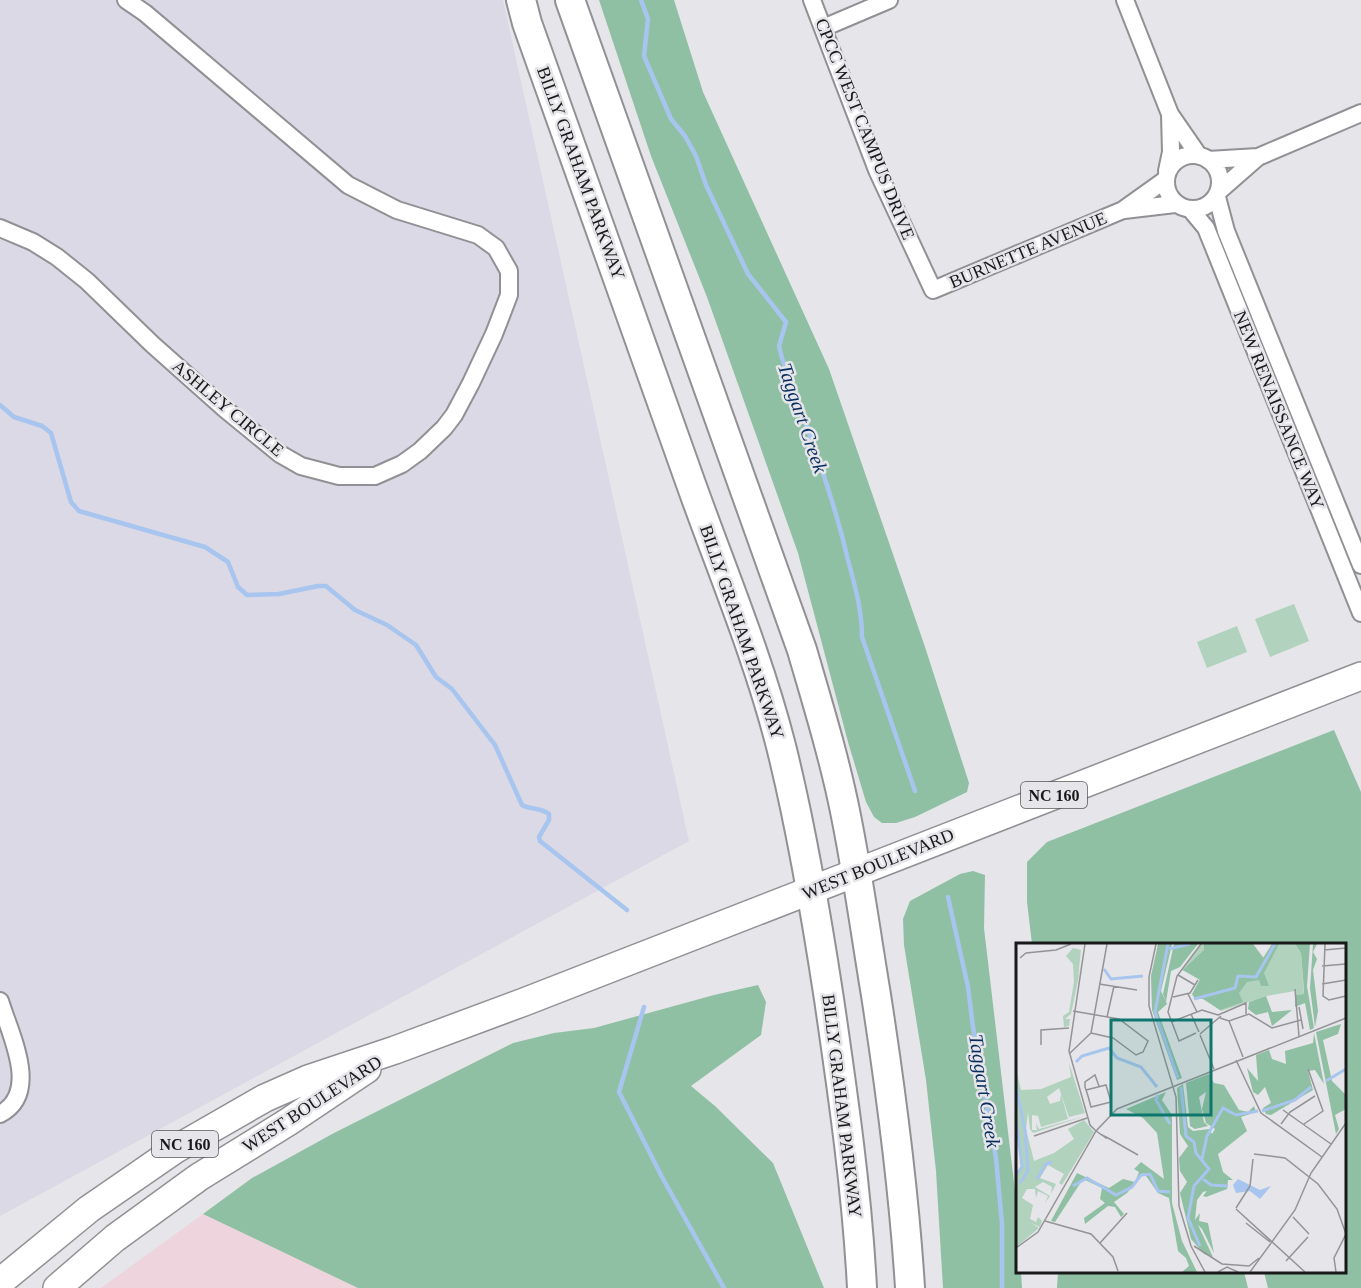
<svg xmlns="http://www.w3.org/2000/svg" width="1361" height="1288" viewBox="0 0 1361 1288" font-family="'Times New Roman',serif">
<rect width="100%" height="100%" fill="#e6e5e9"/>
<path fill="#dad9e5" d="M0 0H503L689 841 0 1216Z"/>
<path fill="#eed4dc" d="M203 1214 358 1288H101Z"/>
<path fill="#b1d2bd" d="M1294 604 1309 641 1270 657 1255 619Z
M1237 626 1247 652 1207 668 1197 642Z"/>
<path fill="#8fc0a3" d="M599 0H674L703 92 829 369 924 644 969 783 967 792 915 817 896 823H882L874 817 866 802 848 742 798 553 707 297 651 156Z
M1334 730 1361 792V1288H1268L1264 1272H1344V944H1032L1027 902V862L1047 842Z
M973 871 985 875 984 928 1017 1208 1018 1272H1021L1022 1288H943L936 1171 926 1080 904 945 903 919 910 901 960 874Z
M758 985 766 1002 761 1035 691 1086 715 1106 773 1163 824 1288H358L203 1214 252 1178 334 1133 513 1043 554 1033 594 1028 714 995Z
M1058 1272H1244L1248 1288H1057Z"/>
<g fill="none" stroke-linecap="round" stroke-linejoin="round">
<path stroke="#a7c5ee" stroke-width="4.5" d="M641 0 648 19 644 56 671 119 685 136 696 156 706 185 748 274 786 322 779 346 782 358C806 425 832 491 848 560 855 586 862 610 862 637L915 791
M0 405 14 417 42 426 51 433 71 502 79 511 205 547 228 562 238 587 247 595 279 594 318 586H326L355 610 387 625 416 645 436 677 452 689 495 745 522 805C531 810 540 807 549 814V820L539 837 540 841 627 910
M948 897 968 987 973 1027 996 1158 1002 1224V1288
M644 1007 619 1092 662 1177 724 1288"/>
<defs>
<path id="minor" d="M812 0 877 170 933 290 1123 210 1165 180
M1125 0 1170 114 1199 156
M823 28 889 0
M1166 182a27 27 0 1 1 54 0a27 27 0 1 1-54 0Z
M1208 160 1258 157 1361 113
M1167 171 1171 152 1170 114
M1218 192 1258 157
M1217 197 1226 231 1361 565
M1124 210 1175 204
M1191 210 1206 228 1361 613
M0 228 33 242 57 257 87 281 152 344 225 409 280 454 301 466 339 476H375L402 464 420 451 444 428 454 415 471 383 494 334 509 295V271L496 248 478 235 397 210 348 185 145 13 126 0
M0 1001C10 1034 41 1093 0 1114"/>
<path id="primary" d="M0 1282 89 1209 176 1149 265 1098 308 1079 395 1050 524 1002 1361 676
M57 1288 115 1238 199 1177 288 1122 367 1069"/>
<path id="trunk" d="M521 0 527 23C582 177 636 330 691 484 722 571 758 656 781 746 802 830 816 914 829 999 843 1095 857 1191 862 1288
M570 0 802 650C818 705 835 760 846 816 858 876 866 935 876 995 891 1092 904 1190 910 1288"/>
</defs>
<use href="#minor" stroke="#919094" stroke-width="20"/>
<use href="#primary" stroke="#919094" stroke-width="30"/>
<use href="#trunk" stroke="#919094" stroke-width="32"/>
<use href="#minor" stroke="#fff" stroke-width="16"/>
<use href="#primary" stroke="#fff" stroke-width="27"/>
<use href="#trunk" stroke="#fff" stroke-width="28"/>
</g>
<g text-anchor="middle" stroke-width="5" stroke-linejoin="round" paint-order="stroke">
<g fill="#e6e5e9" stroke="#565658" stroke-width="1.5">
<rect x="1021" y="782" width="66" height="26" rx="4.5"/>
<rect x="152" y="1131" width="66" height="26" rx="4.5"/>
</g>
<g font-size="16" font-weight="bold" fill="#19191a">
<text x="1054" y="801">NC 160</text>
<text x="185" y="1150">NC 160</text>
</g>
<g font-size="18" fill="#19191a" stroke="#e6e5e9">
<text transform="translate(865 129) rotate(68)" y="6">CPCC WEST CAMPUS DRIVE</text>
<text transform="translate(581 173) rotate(70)" y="6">BILLY GRAHAM PARKWAY</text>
<text transform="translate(1028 250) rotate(-23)" y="6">BURNETTE AVENUE</text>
<text transform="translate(228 408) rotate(40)" y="6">ASHLEY CIRCLE</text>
<text transform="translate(1279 410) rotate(68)" y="6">NEW RENAISSANCE WAY</text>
<text transform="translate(742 632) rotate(71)" y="6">BILLY GRAHAM PARKWAY</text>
<text transform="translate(878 864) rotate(-22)" y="6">WEST BOULEVARD</text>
<text transform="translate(312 1104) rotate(-33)" y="6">WEST BOULEVARD</text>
<text transform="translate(842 1106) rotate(83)" y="6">BILLY GRAHAM PARKWAY</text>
</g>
<g font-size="20" font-style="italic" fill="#072e5f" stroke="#e6e5e9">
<text transform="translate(803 418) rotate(71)" y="7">Taggart Creek</text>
<text transform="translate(985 1091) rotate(81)" y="7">Taggart Creek</text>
</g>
</g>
<g transform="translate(1016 943)">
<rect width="330" height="330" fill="#e6e5e9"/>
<path d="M185 1H237L252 20 263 1H279L285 10 288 51 279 52V48L250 53 205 68 178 47 184 36 166 27ZM57 5 65 7 62 35 68 8 55 71 49 76H54L53 83 48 84 47 73 53 69 58 39 57 21 50 13ZM53 120 69 170 53 174 43 145 31 154 34 161 44 158 45 151 52 176 25 184 22 173 16 172V187H21L20 180 23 186 69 173 17 190 14 186 12 169 10 186 18 218 38 210 58 196 52 186 68 177 78 189 46 242 43 240 48 231 32 222 24 235 40 241 35 251 36 244 27 239 19 244 34 253 29 260 32 253 22 248 20 255 19 246H11L6 255 17 262 14 276 20 279 22 274 26 278 24 284 15 280 23 285 0 304V234L7 223 0 167V126L5 147 25 146 55 134Z" fill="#b1d2bd"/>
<path d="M142 1H156L145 48 151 61 142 69 166 135 161 137 136 67 135 33ZM158 1H182L164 24 155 28 150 59 147 51ZM188 1H237L247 15 256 1H263L248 30 253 43H245L243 37 231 39 223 50 227 59 204 67 187 56H179L176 51 184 37 167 27 188 7ZM279 1H294L291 43 298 85 294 87 289 60 279 64V52L288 51V47L285 10ZM297 1H301L297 9 301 16 297 27 302 68 299 84 294 45ZM250 53 256 69 276 67 256 83 252 69 240 72 232 66 233 59ZM325 81 322 91 307 97 316 138 330 152V166L319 172 323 186 320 191 300 89ZM298 90 308 141 299 127 292 128 297 147 255 172 250 171 247 165 255 160 249 144 242 152 237 149 231 125 242 138 240 112 253 107 256 116 270 121 269 108 297 100ZM193 131 198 140 208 142 223 167 232 169 238 163 240 169 225 174 231 188 202 211 207 229 217 237H212L211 246 190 254 187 253 191 248 187 249 181 257 179 277 184 270 183 278 192 280 198 310 186 286 182 282 197 314 188 311 175 296 164 250 171 239 164 228 163 215 172 203 164 191 161 145 167 141 172 184 177 188 193 186 196 191 199 186 190 180 186 166 190 149 183 154 188 179 192 183 179 186 174 183 170 140ZM150 149 146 157 156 172V260L166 298 181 329H166L173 323 170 315 162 308 153 255 142 250 128 230 111 250 98 259 108 271 105 274 99 264 92 263 69 281 68 275 89 260 84 256 86 245 67 236 39 279 35 278 61 230 93 245 107 236 119 239 123 229 118 226 125 219 148 236 141 190 127 175 110 166Z" fill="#8fc0a3"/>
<path d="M222 236 244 247 255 243 244 256 234 248 220 250 217 242Z" fill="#a7c5ee"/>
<path fill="none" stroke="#a7c5ee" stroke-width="3" d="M152 1 139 69 162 135M153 6 174 1M88 26 95 36 127 33M178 56 219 45 222 33 240 34 259 1M60 119 66 113 93 105 101 115 125 124 141 144M310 138 330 126M0 144 9 187 12 228 4 240M165 144 170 193 178 199 180 210 193 226 178 243 172 275 184 303M142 152 140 157 154 181M246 168 279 157 295 144M0 175 6 224 0 232M186 216 191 193 207 165 220 172 242 168M21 236 30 221 36 219M187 236 195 242 212 243M57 243 71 235 100 252 116 244 125 232 134 231 142 248 154 249"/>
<path fill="none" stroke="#949396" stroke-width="1.5" d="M69 1 53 108 74 182 80 188 86 192 90 195H92L84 191M140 1 133 34V63L160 154 163 263 175 303 189 329M309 1 307 53 313 57 330 53M308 7 330 5M4 15 10 10 40 7 55 1M306 23 330 21M162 32 179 42M83 41 121 47M306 41 330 37M279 46 283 93M172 51 181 69M157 54 174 50 182 37M283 64 287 86M57 68 103 76 132 98 127 109 120 112 97 95 75 90M175 71 183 89M202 72 230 60V71M91 74 98 43M204 75 213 78 233 71 256 85 285 77M213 78 227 114M155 79 186 67 202 72M75 90 91 1M180 90 163 98 152 69 161 33 185 1M184 91 205 73M184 92 198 126M25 102V87L53 85M53 111 75 90M220 117 245 170 306 214M70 147 90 142 95 159 75 164 72 153 69 144V139L79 132 83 143M267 167 315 201M265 181 274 169 299 153M288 181 307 168 292 126M18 193 71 175M92 195 122 212M238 211 269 215 302 241 321 266 330 291 318 315 320 329M220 265 234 243 237 216M220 266 289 329M277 274 293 291M29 278 75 291 97 314 102 328M230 280 254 299M84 300 111 270M178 303 206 321 233 323 243 315M0 305 22 289 80 188 101 166 330 75M270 318 292 294M202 329 211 324 222 329M234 329 279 267 295 230 330 180"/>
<path fill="#0f766e" fill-opacity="0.15" stroke="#0f766e" stroke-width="3" d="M95 77H195V172H95Z"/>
<rect width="330" height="330" fill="none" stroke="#19191a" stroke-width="3"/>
</g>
</svg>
